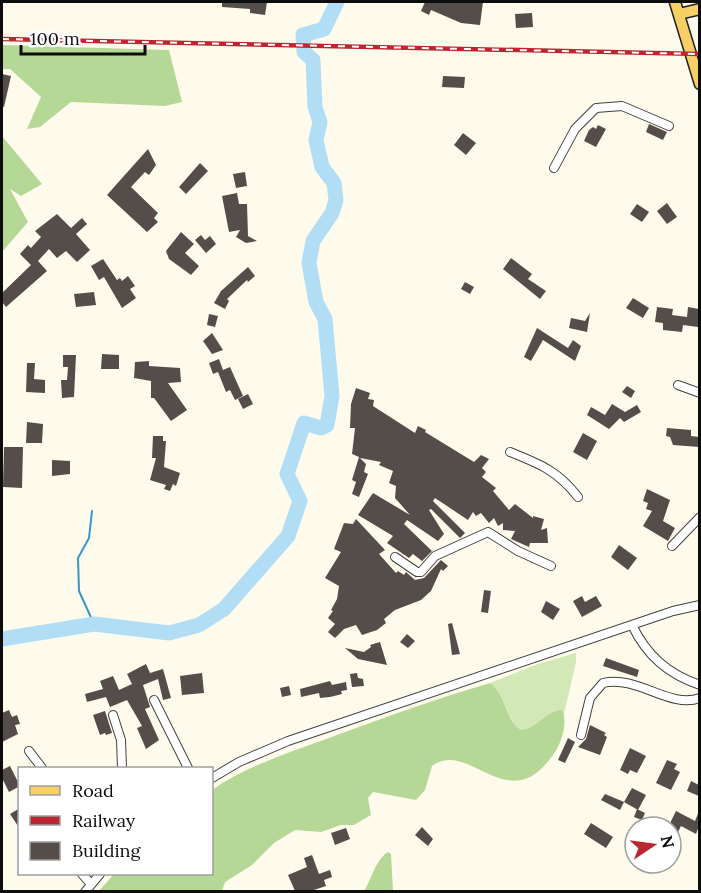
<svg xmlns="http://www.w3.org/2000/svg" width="701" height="893" viewBox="0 0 701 893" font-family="Lora,serif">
<rect width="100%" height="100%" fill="#fffbec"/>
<path fill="#d2e8b7" d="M576 653V662L564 714 563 710C549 716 534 729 521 730 504 718 507 695 490 683L538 664Z"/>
<path fill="#b6d897" d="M2 45 169 50 182 102 165 106 71 102 40 127 27 129 41 97 10 69H2Z
M2 136 42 184 21 196 10 189 28 222 2 252Z
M490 683C507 695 504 719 521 730 537 729 546 710 563 710 567 726 562 742 553 755 508 820 469 738 432 766L425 790 416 800 373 792 368 798 371 815 354 825H341L321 832 295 830 274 843 252 865 225 882 222 891H99L114 874H212V790C247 766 288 753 329 738 383 718 435 699 490 683Z
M388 852 391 854 393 891H364C372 879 375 860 388 852Z"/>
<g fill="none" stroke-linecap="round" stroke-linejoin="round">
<path stroke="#3b95cb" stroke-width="2" d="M92 511 89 538 78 558 79 591 94 624"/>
<path stroke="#b2def5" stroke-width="15" d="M2 639 94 624 169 633 199 625 224 609 288 536 300 501 287 474 304 423 321 428 327 425 332 396 325 319 316 302 309 263 313 241 332 213 336 200 334 183 322 167 316 140 320 122 315 107 313 60 304 52 303 35 324 29 337 2"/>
</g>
<path fill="#554d49" d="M222 2H267L265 15 250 13V9L222 7Z
M425 2H483L480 25 461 23 431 10 429 15 421 11Z
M532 13 533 27 516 28 515 14Z
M2 74 11 76 4 107 2 106Z
M443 76 465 77 464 88 442 87Z
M649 124 667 132 663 140 646 132Z
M598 125 606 129 596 147 584 141 589 130 593 127 596 129Z
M463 133 476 143 466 155 454 145Z
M148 149 156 165 149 175 145 172 131 187 158 213 154 218 158 222 147 232 107 195Z
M200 163 208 171 186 194 179 187Z
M245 172 247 186 236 188 233 174Z
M237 193 239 204H247L248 236 257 241 246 243 236 237 240 230 229 232 222 196Z
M667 203 677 217 667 224 657 211Z
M637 204 649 212 642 222 630 214Z
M57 214 71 228 82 218 87 224 76 234 90 250 77 262 66 251 57 258 49 249 38 261 47 271 6 307 2 302V293L31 265 20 254 28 245 31 248 41 237 35 231Z
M181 232 194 244 185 253 199 266 191 275 169 259 166 251Z
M201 235 205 240 210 236 216 244 206 253 195 240Z
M511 258 532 274 528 279 546 291 540 299 503 269Z
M103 259 117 280 120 278 122 281 128 276 135 286 130 289 136 298 122 308 104 277 99 280 91 266Z
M248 267 255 276 248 282 247 280 227 299 229 301 225 309 214 303 221 291Z
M465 282 474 287 470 294 461 289Z
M94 292 96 305 76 307 74 294Z
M633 298 649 308 643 318 626 308Z
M657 307 673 309 672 315 687 317 688 307 699 309 698 327 683 325 682 332 663 330V323L655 322Z
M590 313 587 332 569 328 571 318 585 321Z
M209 314 218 316 215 327 207 325Z
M537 328 568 348 573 340 581 346 575 361 543 340 531 361 524 357Z
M212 333 223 350 212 354 203 341Z
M102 354 119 355V369H101Z
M63 355H76L74 397 62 398 61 380H67L68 367H63Z
M219 359 223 370 230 367 243 396 235 400 230 390 226 392 218 372 213 374 209 363Z
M149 361V366L180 368 181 382 168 383 187 410 171 421 154 398H151V381L134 378 135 362Z
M27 363H35L34 379 45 380V393L26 392Z
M627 386 635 391 631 398 622 392Z
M356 388 370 393 368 399 374 400 373 406 415 433 418 426 426 430 425 432 474 462 481 455 489 459 482 468 486 472 482 477 496 488 493 491 509 510 515 504 533 518V516L544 519 541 530 547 528 548 543H530L529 547 511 539 515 531 503 530V523L498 526 494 518 489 523 481 513 476 516 473 512 468 520 435 498 433 501 465 533 460 538 431 509 429 510 444 534 438 541 407 520 404 524 432 551 422 561 413 554 409 558 387 543 393 536 358 515 373 493 410 515 395 498 396 486 389 483 393 471 379 465 381 462 360 458 366 464 364 472 368 474 359 497 352 494 356 482 352 480 359 457 352 454 355 428H350L351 404Z
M248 394 253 404 243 409 238 399Z
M612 404 625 412 637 405 641 412 624 422 620 418 609 429 587 415 591 407 605 415Z
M27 422 43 424 42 443H26Z
M667 428 691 430V436L699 437V447L673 445 670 437 666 436Z
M583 433 597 441 587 460 573 452Z
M153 436H163V441H166L164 467 180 473 176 486 173 484 170 491 164 489 166 485 150 480 156 458H152Z
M4 447H23L22 488 3 487Z
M52 460 70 461V474L52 476Z
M647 489 670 500 663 521 675 528 668 541 643 526 652 511 646 509 648 503 643 501Z
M356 519 385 550 379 554 396 573 398 571 404 575 406 572 415 580 424 578 441 560 448 566 443 571 441 569 431 591 421 600 395 610 384 619 386 623 377 630 362 635 356 625 344 629 335 638 328 632 335 624 328 618 333 611 331 610 337 599 339 586 325 578 341 552 334 549 344 523 353 524Z
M619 545 637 558 628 570 611 557Z
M484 590 491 591 488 613 481 612Z
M582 596 585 602 596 596 602 606 582 617 573 601Z
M546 601 560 609 553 620 541 612Z
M452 623 460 654 452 655 448 624Z
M407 634 415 641 408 648 400 642Z
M380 642 387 665 358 659 345 648 364 652 371 647 370 645Z
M606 658 639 670 637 677 603 666Z
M146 664 150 673 163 669 171 698 163 700 158 679 143 685 150 707 145 709 159 740 146 749 137 728 142 726 127 700 110 707 106 697 87 702 85 694 103 689 100 681 113 676 119 690 132 684 127 674Z
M202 673 204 693 182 695 180 676Z
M357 673 358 678 363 679 364 686 352 687 350 674Z
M330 681 332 685 346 682 347 690 341 691 342 694 330 697 320 698 319 693 301 697 300 689Z
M289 686 291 695 282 697 280 688Z
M9 710 12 717 17 715 20 724 15 725 18 734 2 742V713Z
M105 711 112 733 106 735 105 733 100 735 93 715Z
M590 725 606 733 604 735 607 737 600 755 578 747 586 739Z
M568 738 575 742 565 763 558 760Z
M630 748 646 756 637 773 630 770 628 774 620 770Z
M667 760 677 764 674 769 680 772 671 790 656 783Z
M10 766 20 786 9 792 2 778V770Z
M691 781 699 785V796L687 791Z
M632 788 646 795 638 810 624 802Z
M605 794 624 802 620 810 601 800Z
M20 808V829L10 814Z
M637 809 645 813 642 820 634 817Z
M676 811 695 821 699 811V826L696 834 681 826 671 846V821Z
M591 823 613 837 606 848 584 834Z
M422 827 433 839 428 846 415 835Z
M346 828 350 839 335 845 331 833Z
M312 855 319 874 330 870 332 877 324 880 326 886 311 891H295L288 875 307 867 304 858Z"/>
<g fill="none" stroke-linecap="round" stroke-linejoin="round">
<defs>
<path id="minor" d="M554 168 575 129 596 108 622 106 669 126
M678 385 700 393
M510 452C540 464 558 471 578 497
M672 546 700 517
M395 557 417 572H421L435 556 488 532 518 551 551 566
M632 625C647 656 668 674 700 685
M154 700 188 768
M113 715 121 740 122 768
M581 735 590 698 603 683C638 675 669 709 700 698
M29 751 42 768
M212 778 239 762 288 741 673 611 700 605
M82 874 91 884
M85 892 100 874"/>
<path id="major" d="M675 2 700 84
M679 14 700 9"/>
</defs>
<use href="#minor" stroke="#404040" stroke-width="10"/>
<use href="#major" stroke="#1e1e1e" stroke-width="13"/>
<use href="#minor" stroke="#fff" stroke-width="8"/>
<use href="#major" stroke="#f6cf65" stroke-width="10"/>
<defs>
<path id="rail" d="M2 39 700 54"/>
</defs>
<use href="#rail" stroke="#ba2732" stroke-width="4.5"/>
<use href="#rail" stroke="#fff" stroke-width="2" stroke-dasharray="7" stroke-linecap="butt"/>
</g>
<rect width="701" height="893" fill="none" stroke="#0d0d0d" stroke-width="6"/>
<rect x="18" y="767" width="195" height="108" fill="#ffffff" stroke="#9e9e9e" stroke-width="1.5"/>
<rect x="30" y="786" width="30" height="9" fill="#f6cf65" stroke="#9e9e9e" stroke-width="1.5"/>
<text x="72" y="797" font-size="18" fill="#0d0d0d">Road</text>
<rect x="30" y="816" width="30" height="9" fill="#ba2732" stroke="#9e9e9e" stroke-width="1.5"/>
<text x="72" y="827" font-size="18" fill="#0d0d0d">Railway</text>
<rect x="30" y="842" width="30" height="18" fill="#554d49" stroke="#9e9e9e" stroke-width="1.5"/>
<text x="72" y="857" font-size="18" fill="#0d0d0d">Building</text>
<g transform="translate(653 845) rotate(77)"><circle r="28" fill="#ffffff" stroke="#9e9e9e" stroke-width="1.5"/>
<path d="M0-4.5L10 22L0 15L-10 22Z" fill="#ba2732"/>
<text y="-9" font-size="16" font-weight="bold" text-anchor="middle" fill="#0d0d0d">N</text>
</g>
<path d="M21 45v9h124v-9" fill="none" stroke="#0d0d0d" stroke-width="3"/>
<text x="30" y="45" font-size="18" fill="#0d0d0d" stroke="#ffffff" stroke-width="4.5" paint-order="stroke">100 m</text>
</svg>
